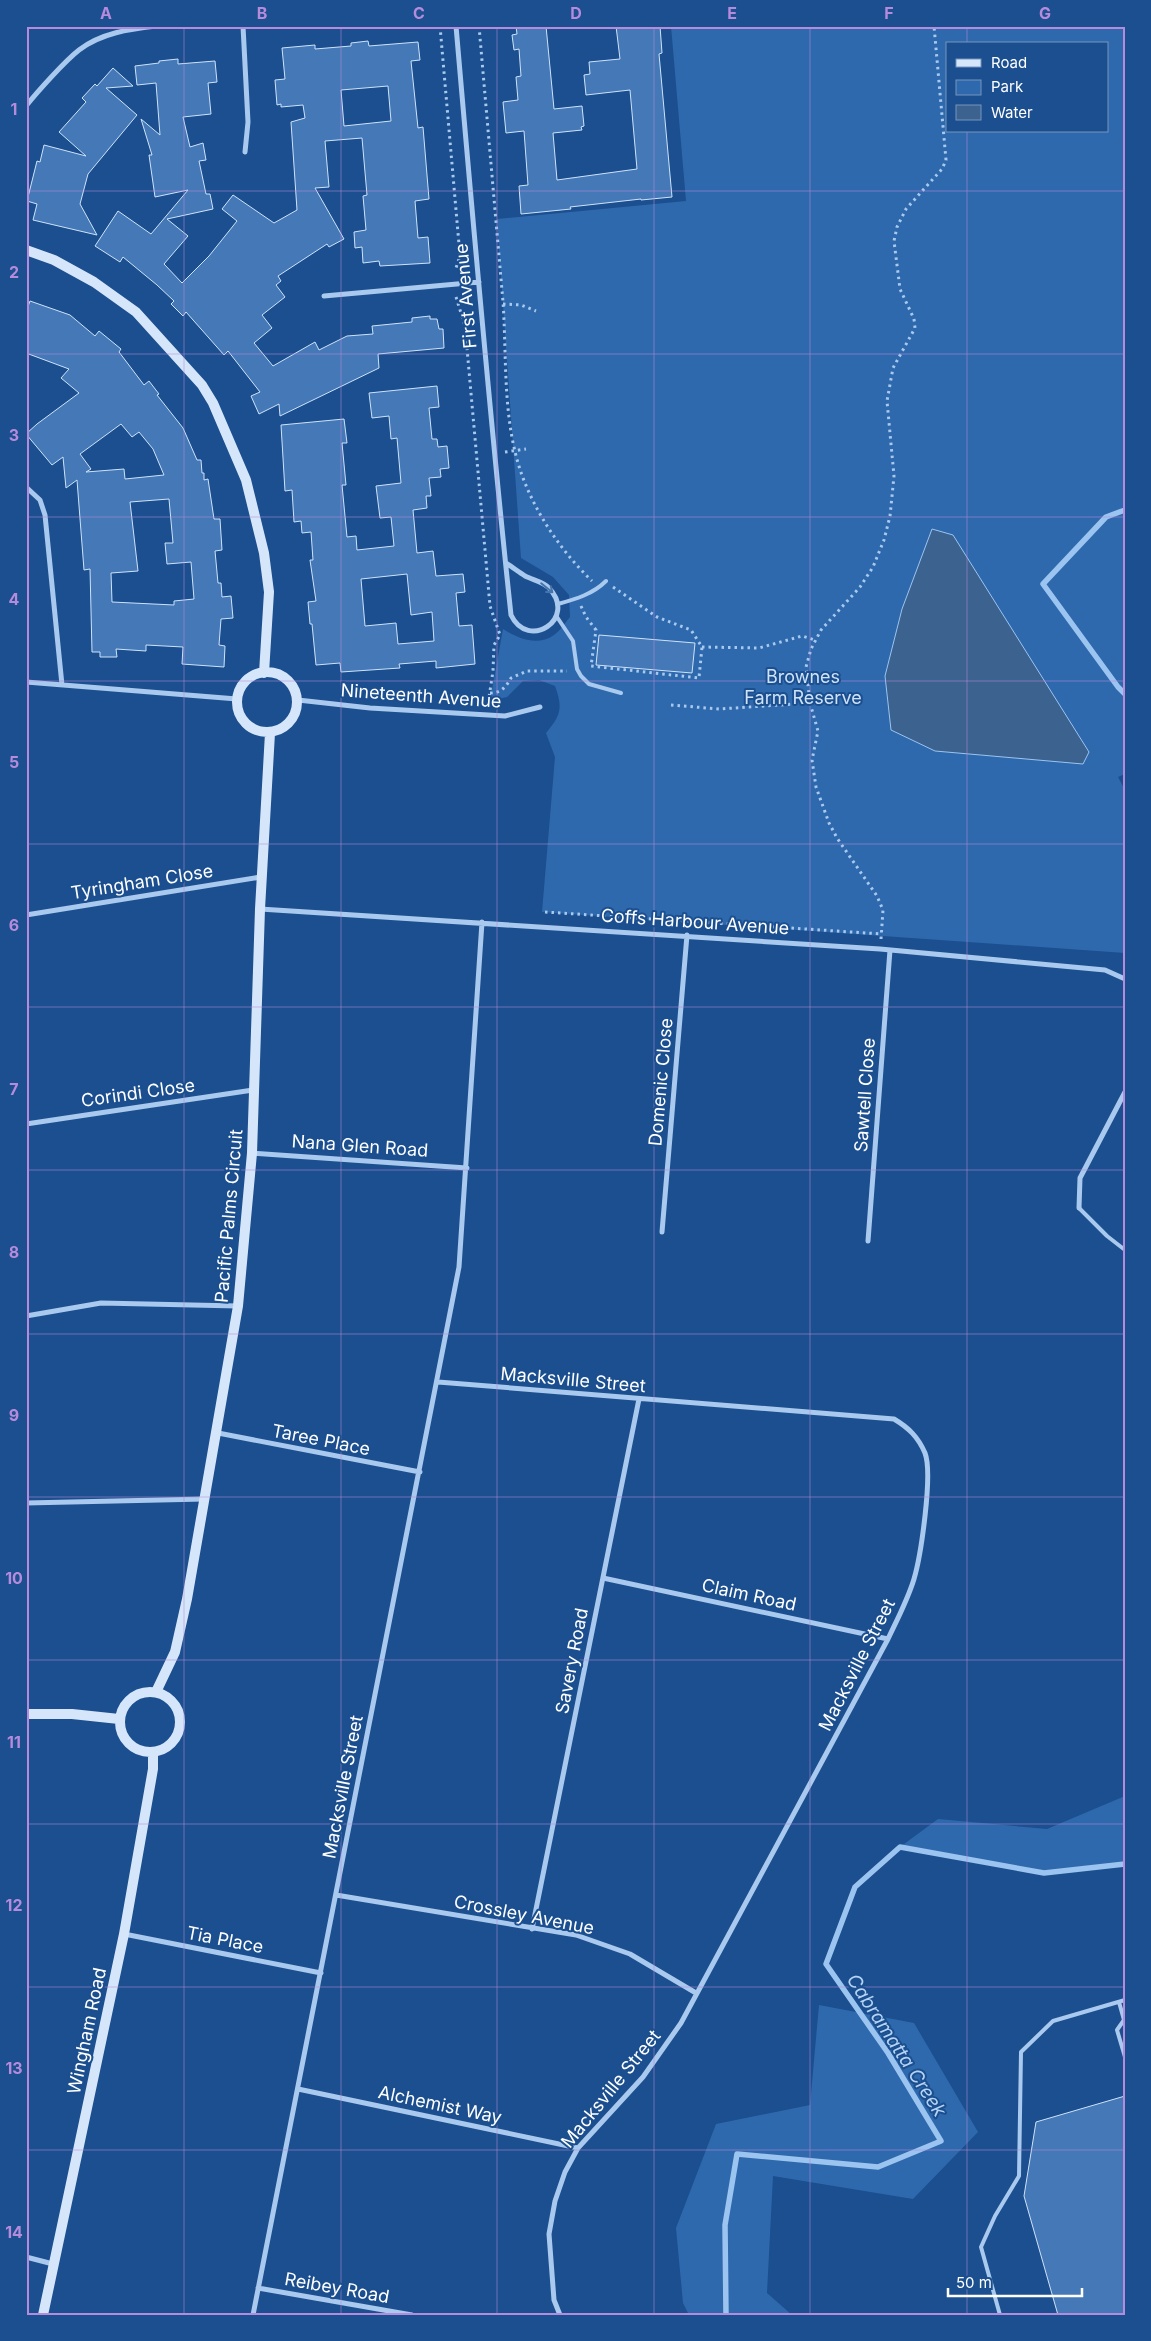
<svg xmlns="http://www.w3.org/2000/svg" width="1151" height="2341" viewBox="0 0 1151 2341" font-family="Inter,sans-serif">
<rect width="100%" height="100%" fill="#1b4f8f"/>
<path fill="#2e69ad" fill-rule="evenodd" d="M671 26H1125V774L1118 777 1125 790V953L542 912 555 757 546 733C561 715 563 708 555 686L539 680 523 681 507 697 490 701 503 629C517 638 537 647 554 635 560 631 565 623 570 617L569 595 553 577 521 558 497 219 686 201ZM947 44H1107V131H947Z
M1125 1796V1864L1044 1873 900 1847 938 1819 1047 1829Z
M819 2005 914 2023 978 2132 913 2199 773 2176 767 2293 792 2315H689L683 2303 676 2228 716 2124 810 2105Z"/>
<path fill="#3c6290" stroke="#9cc4f0" d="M932 529 953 535 1089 752 1083 764 935 751 891 730 885 676 902 609Z"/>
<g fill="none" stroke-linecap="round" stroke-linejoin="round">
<path stroke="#9cc4f0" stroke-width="5.5" d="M1125 510 1106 517 1043 584 1118 687 1125 694
M726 2315 725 2225 737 2154 878 2167 941 2141 888 2053 826 1964 855 1887 900 1847 1044 1873 1125 1864"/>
</g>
<path fill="#4478b7" stroke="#cfe3fa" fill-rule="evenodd" d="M516 26H546L554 109 582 106 584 126 581 127 582 130 553 133 557 180 637 169 630 90 586 95 584 75 590 74 589 62 620 59 616 26H660L662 53 659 54 672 197 641 200V199L570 207 571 209 521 214 519 186 528 185 524 131 506 133 503 102 518 100 516 77 521 76 519 49 514 50 512 35 517 34Z
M368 41 369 46 418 42 420 60 411 61 418 128 423 127 429 199 415 201 418 238 428 237 430 263 380 266 379 261 363 263 362 247 355 248 354 232 366 230 363 196 367 195 362 138 325 141 329 187 315 188 344 239 329 247 327 244 278 276 281 281 276 285 285 297 262 315 272 328 254 343 273 366 315 342 319 350 347 336 373 334 372 326 412 322V318L430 316V319H437L439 329H443L444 348 378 354 379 368 280 416 279 404 259 414 251 396 260 392 228 351 224 355 186 312 183 316 171 304 174 301 157 285 123 257 120 262 95 246 118 211 151 234 188 190 155 197 149 155H152L141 119 160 135 156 83 137 85 135 66 159 63V61L178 59V64L215 61 217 82 208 83 211 114 183 117 190 147 203 143 206 160 199 161 206 194H210L213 209 167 219 188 236 164 264 182 283 209 256 237 221 222 209 233 195 274 223 297 210 291 122 305 118 303 105 281 107V104L277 105 275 80 285 79 282 48 315 45V49L351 46V43ZM388 86 391 121 344 126 341 90Z
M113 68 133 86 106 88 137 115 88 174 80 204 97 235 33 220 37 204 27 201 37 161 40 162 44 145 86 156 59 132 86 102 82 98 95 84 97 86Z
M30 301 70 315 95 336 99 331 121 349 119 352 144 385 149 381 159 394 157 395 183 428 197 460H201L202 473H204V480L208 479 214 519H220L222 550 215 551 218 583H221L222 597 231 596 233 618 221 619 219 645 225 646 224 667 182 664 183 647 146 645V651L116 649 117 657H100V652H92L90 569 84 570 77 480 66 488 63 457 52 465 26 434 37 424 79 393 61 378 69 369 26 353V312ZM121 424 132 437 139 432 153 449 164 475 125 479 124 469 86 472 91 469 80 454ZM169 499 173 543H165L167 564 191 562 194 599 174 601V605L112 602 111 573 138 571 130 502Z
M437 386 439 407 429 408 432 439H437L438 447 447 446 449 468 440 469 441 477 429 478 431 496H426L427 508 413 510 417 553 433 551 436 576 463 574 465 592 456 593 459 626 472 625 475 664 436 668V661L399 664 400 668 341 672 340 663 316 665 312 624H310L308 602 316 601 310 560H313L311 532 302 533 301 521 294 522 292 490 285 491 281 425 344 419 347 443H342L346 485H342L347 537 356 536 357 550 394 546 391 517 380 518 376 486 401 483 397 438 391 439 389 416 372 418 369 393ZM407 574 411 615 432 612 434 641 398 644 396 623 365 626 361 579Z
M599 635 695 643 692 673 596 665Z
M1125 2096V2315H1058L1024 2196 1036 2122Z"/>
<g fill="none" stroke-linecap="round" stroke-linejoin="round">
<path stroke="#a9c9ee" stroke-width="3" stroke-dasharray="2.5 4" stroke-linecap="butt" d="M440 26 460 256 455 271
M479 26C487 118 495 210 503 302 507 360 502 422 523 478 538 517 562 552 592 581
M456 297 465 326 490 606 500 635 494 645 493 671 488 704
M503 304 521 305 536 311
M505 452 526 449
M581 606 586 617 596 630 591 666 699 678 702 647 691 630 657 617 613 587
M702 647 759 648 802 636 815 640
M490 693C501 693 506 687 511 678L527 671H567
M671 705 719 709 810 703
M545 912 882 934
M881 939 883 910 877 896 837 838 829 823 816 787 812 760 818 731 810 703 806 667 811 649 821 630 860 587 873 567 884 540 890 516 894 476 887 401 893 368 915 328 914 319 900 289 894 241 897 227 906 209 942 169 946 160 934 26"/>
<path stroke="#a9c9ee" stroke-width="4" d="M558 604C576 599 593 594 606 581
M557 617 573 641 577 669 581 676 589 684 621 693
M1079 1208 1107 1236 1125 1250
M1119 2002 1124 2020 1117 2030 1125 2057
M1000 2315 981 2247 995 2216 1019 2176 1021 2052 1053 2021 1125 2000"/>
<path stroke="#a9c9ee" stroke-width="5" d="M243 26 248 122 245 152
M456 26C473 223 490 419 511 615 528 651 578 619 549 588 544 582 533 580 525 576 519 572 512 567 506 563
M26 106C38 91 65 61 79 50 101 33 130 29 156 26
M324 296 479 282
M26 487 40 500 45 515 62 685
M26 682 237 699
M298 700 370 708 505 716 540 707
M260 909 880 949 1105 970 1125 979
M26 915 261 877
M26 1124 253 1090
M252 1153 467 1168
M1079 1208 1080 1178 1125 1092
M662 1232 687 935
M868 1241 890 950
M26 1316 101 1303 238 1306
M438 1382 894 1419C909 1428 918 1437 925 1453 933 1474 921 1555 914 1579 908 1599 897 1620 888 1639L681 2023 643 2077 578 2148 565 2172 555 2201 549 2234 554 2300 560 2315
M218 1433 420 1472
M26 1503 205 1499
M603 1578 888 1639
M336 1895 576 1935 630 1954 696 1993
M532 1929 639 1399
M124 1934 321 1973
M298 2089 578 2148
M26 2257 53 2264
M258 2288 412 2315
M253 2315 459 1267 482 922"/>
<path stroke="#d6e6fa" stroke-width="10" d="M26 250 54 260 94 282 136 312 202 385 213 403 246 480 264 553 269 592 264 673
M237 702a30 30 0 1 1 60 0a30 30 0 1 1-60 0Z
M120 1722a30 30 0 1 1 60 0a30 30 0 1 1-60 0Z
M156 1692 175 1652 187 1599 238 1306 252 1153 260 909 270 733
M26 1714H72L119 1719
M43 2315 124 1934 153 1769V1753"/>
</g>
<defs><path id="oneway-shaft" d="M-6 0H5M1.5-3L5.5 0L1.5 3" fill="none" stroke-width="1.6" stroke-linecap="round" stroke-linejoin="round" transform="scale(1.25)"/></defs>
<use stroke="#4674ac" href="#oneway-shaft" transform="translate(547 588) rotate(39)"/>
<path fill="none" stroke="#b68bdc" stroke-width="1" stroke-opacity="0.55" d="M184 26V2315M341 26V2315M497 26V2315M654 26V2315M810 26V2315M967 26V44M967 131V2315M26 191H1125M26 354H1125M26 517H1125M26 681H1125M26 844H1125M26 1007H1125M26 1170H1125M26 1334H1125M26 1497H1125M26 1660H1125M26 1824H1125M26 1987H1125M26 2150H1125"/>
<g text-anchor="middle" stroke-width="4" stroke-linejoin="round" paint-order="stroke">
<g font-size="18" fill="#fff" stroke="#1b4f8f">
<text transform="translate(466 296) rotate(-95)" y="6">First Avenue</text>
<text transform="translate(421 696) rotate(4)" y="6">Nineteenth Avenue</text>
<text transform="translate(142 882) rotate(-9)" y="6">Tyringham Close</text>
<text transform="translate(695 922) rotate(4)" y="6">Coffs Harbour Avenue</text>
<text transform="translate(661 1082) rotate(-85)" y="6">Domenic Close</text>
<text transform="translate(138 1093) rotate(-8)" y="6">Corindi Close</text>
<text transform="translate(865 1095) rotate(-86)" y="6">Sawtell Close</text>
<text transform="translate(360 1146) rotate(4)" y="6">Nana Glen Road</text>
<text transform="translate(229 1216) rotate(-85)" y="6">Pacific Palms Circuit</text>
<text transform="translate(573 1380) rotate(5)" y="6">Macksville Street</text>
<text transform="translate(321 1440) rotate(11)" y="6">Taree Place</text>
<text transform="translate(749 1595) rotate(12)" y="6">Claim Road</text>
<text transform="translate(572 1661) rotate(-79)" y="6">Savery Road</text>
<text transform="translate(857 1665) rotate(-63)" y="6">Macksville Street</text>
<text transform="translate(343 1787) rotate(-79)" y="6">Macksville Street</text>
<text transform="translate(524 1915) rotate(11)" y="6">Crossley Avenue</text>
<text transform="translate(225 1940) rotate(11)" y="6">Tia Place</text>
<text transform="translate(87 2031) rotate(-78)" y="6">Wingham Road</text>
<text transform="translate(611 2089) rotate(-51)" y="6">Macksville Street</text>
<text transform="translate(440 2105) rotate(12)" y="6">Alchemist Way</text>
<text transform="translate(337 2288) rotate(10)" y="6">Reibey Road</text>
</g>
<g font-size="18" fill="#cfe3fa" stroke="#1b4f8f">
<text x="803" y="683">Brownes<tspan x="803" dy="21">Farm Reserve</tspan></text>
</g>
<g font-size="19" font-style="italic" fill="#b5d3f5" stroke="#1b4f8f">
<text transform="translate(897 2045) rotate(57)" y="7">Cabramatta Creek</text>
</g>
</g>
<rect width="1151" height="2341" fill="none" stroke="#1b4f8f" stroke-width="55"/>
<rect x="946" y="42" width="162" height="90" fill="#1b4f8f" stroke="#7695bc"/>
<rect x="956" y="59" width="25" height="8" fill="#d6e6fa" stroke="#7695bc"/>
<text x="991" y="68" font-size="15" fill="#ffffff">Road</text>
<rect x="956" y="80" width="25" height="15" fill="#2e69ad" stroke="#7695bc"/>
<text x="991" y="92" font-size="15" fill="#ffffff">Park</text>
<rect x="956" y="105" width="25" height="15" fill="#3c6290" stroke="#7695bc"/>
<text x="991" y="118" font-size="15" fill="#ffffff">Water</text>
<path d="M948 2288v8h134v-8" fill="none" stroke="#ffffff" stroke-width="2.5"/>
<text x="956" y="2288" font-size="15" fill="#ffffff" stroke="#1b4f8f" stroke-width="4" paint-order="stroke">50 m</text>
<rect x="28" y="28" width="1096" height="2286" fill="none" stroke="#b68bdc" stroke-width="2"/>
<g font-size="16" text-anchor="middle" font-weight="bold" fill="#b68bdc">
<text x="106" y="19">A</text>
<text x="262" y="19">B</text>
<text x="419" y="19">C</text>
<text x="576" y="19">D</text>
<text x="732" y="19">E</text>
<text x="889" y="19">F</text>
<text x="1045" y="19">G</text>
<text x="14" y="115">1</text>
<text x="14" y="278">2</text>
<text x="14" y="441">3</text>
<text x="14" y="605">4</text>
<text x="14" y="768">5</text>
<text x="14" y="931">6</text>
<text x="14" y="1095">7</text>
<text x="14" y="1258">8</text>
<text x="14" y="1421">9</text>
<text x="14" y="1584">10</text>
<text x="14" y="1748">11</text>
<text x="14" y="1911">12</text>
<text x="14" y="2074">13</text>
<text x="14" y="2238">14</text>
</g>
</svg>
